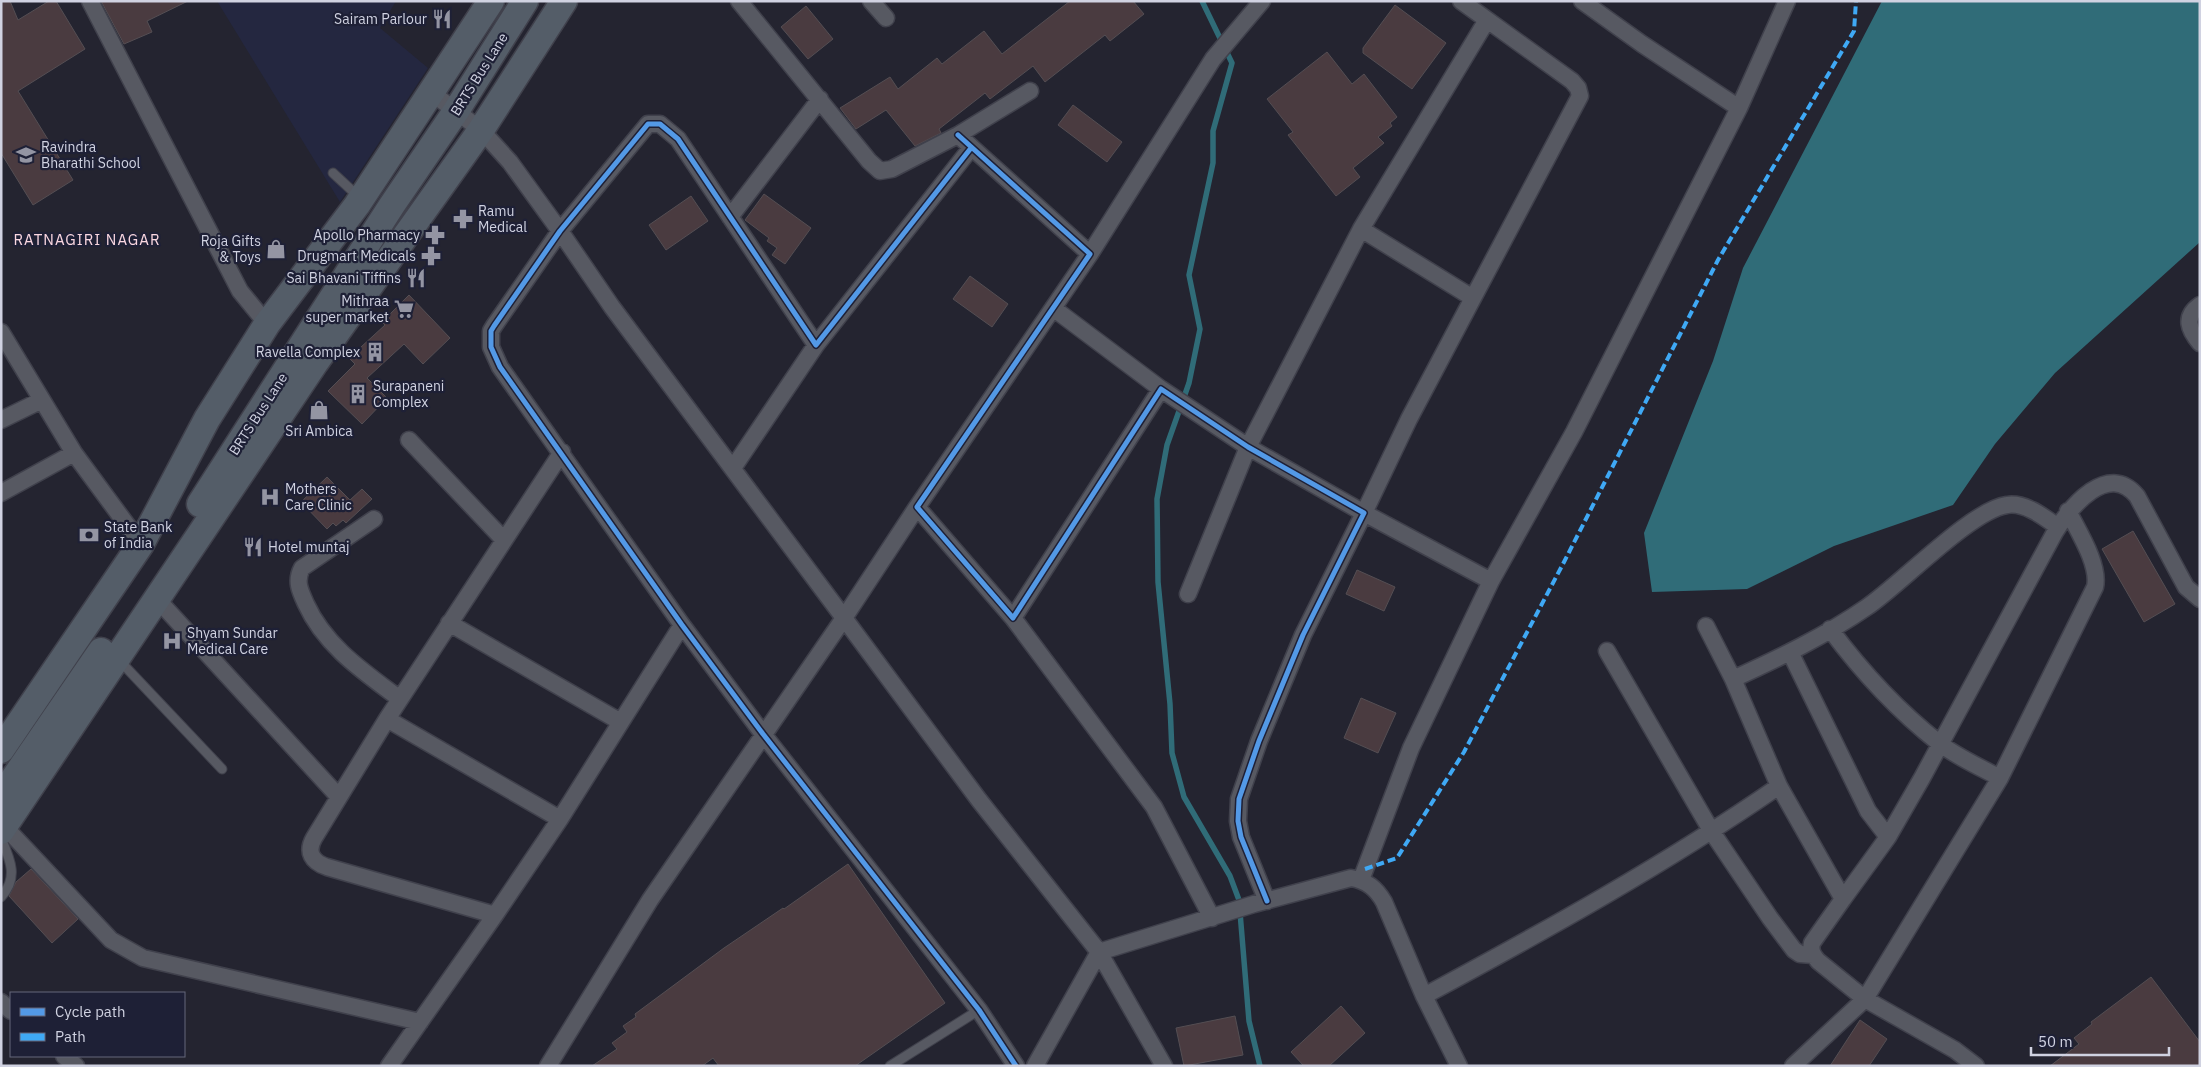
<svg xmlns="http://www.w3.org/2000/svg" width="2201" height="1067" viewBox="0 0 2201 1067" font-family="'IBM Plex Sans',sans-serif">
<rect width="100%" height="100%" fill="#242430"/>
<path fill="#242740" d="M217 1H330L332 3 334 1H396L380 28 428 68 340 202Z"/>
<path fill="#306c78" d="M1882 1H2200V242L2055 373 1995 444 1953 505 1834 546 1747 589 1652 592 1644 533 1713 361 1743 268Z"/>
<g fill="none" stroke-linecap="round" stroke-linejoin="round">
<path stroke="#306c78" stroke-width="5.5" d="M1202 1 1232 63 1213 131V163L1189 275 1200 329 1189 383 1167 445 1157 499 1158 582 1170 704 1172 753 1184 797 1230 876 1239 900 1249 1021 1260 1066"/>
</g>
<path fill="#4a3b40" stroke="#544e53" d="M1 1H10L18 20 49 1H56L85 49 18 91 73 180 33 205 1 153Z
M101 1H188L147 21 152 32 124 44Z
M1070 1H1133L1144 14 1110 41 1105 35 1045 82 1033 66 990 99 985 93 939 129 941 133 915 146 886 110 856 129 840 108 890 77 898 89 937 58 942 64 984 31 1002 54Z
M1395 5 1446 43 1412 89 1363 53V48Z
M806 6 833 39 808 59 781 27Z
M1327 52 1352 84 1364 74 1397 117 1390 123 1392 126 1378 137 1384 143 1353 168 1360 177 1336 196 1288 135 1293 132 1267 99Z
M1073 105 1122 142 1107 162 1058 125Z
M764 194 811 228 785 264 772 255 777 248 767 241 769 238 745 220Z
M691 196 708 221 666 250 649 225Z
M970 276 1008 304 992 327 953 299Z
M409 295 450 338 423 364 404 344 367 378 387 398 362 424 328 391 355 364 349 358 385 325 382 322Z
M327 477 350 500 362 489 372 499 346 523 343 520 336 526 333 523 327 529 301 502Z
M2133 531 2175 604 2144 622 2102 549Z
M1357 570 1395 587 1384 611 1346 594Z
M1361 698 1396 713 1378 753 1344 738Z
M848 864 945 1003 855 1066H719L713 1058 702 1066H592L617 1049 612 1043 627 1032 623 1026 636 1017 635 1014 724 948 783 908 784 909Z
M31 869 78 919 52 943 9 896 16 882Z
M2151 977 2200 1042V1066H2050L2079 1044 2074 1038 2092 1024 2091 1022Z
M1341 1006 1365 1033 1329 1066H1304L1291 1052Z
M1235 1016 1243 1055 1184 1066 1176 1028Z
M1860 1020 1887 1039 1869 1066H1830Z"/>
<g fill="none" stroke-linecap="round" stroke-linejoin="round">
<defs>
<path id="service" d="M333 173 360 198
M119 660 222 769
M1 838C10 859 19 878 1 897
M890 1066 979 1010"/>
<path id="minor" d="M90 1 240 291 267 324
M739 1 869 161 880 171 892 169 958 135 1030 91
M871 1 886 18
M1461 1 1572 81 1578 88 1580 96 1473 298
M432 93 481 130 510 162 560 231 612 307 844 618 917 507
M1739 108 1787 1
M958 135 1090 254 917 507 1013 618 1161 389 1248 447 1364 513 1303 635 1259 741 1239 799 1238 821 1241 837 1267 901
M971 148 816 345 678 139 660 124H648L560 231 494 326 491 331V347L500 367 682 625 763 734 979 1010 1016 1066
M730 217 820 99
M1361 229 1473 298 1409 419 1364 513 1491 581
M1090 254 1213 59 1262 1
M2200 305C2183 317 2189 330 2200 343
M1053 308 1161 389
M1 332 74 453 141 544
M1 420 42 400
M409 440 504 540
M733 468 816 345
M1 493 74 453
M374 519 302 568C295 581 300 591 306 604 325 646 364 672 400 699
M1188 594 1248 447 1361 229 1487 20
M157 599 339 797
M1013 618 1154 807 1212 918
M449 623 619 721
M1706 626 1733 679 1779 786
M1830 629C1862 672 1897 710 1939 743 1957 757 1980 767 2000 778
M1607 651 1712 832 1770 918 1794 950 1800 954 1813 955
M1790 652 1868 811 1888 837
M1733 679C1779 658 1825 636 1867 607 1901 584 1971 510 2007 505 2025 502 2044 517 2058 527
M387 719 560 819
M5 827 111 940 143 958 420 1022
M1361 880 1411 748 1491 581 1574 432 1739 108 1642 44 1582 1
M1843 899 1812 943C1810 951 1813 955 1818 961L1865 999 1955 1050 1976 1066
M495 915 327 867C312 862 306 852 314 838L387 719 562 452
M1424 996C1545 931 1666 864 1779 786L1843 899 1888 837 1922 778 2055 532C2071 506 2108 461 2137 496L2186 587 2200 599
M1 1002 11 1011
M64 1056 76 1066
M389 1066 495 915 560 819 682 625
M548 1066 650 900 844 618 979 800 1099 952 1164 1066
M1035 1066 1099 952 1254 904 1351 878C1367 881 1376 888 1384 902L1424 996 1459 1066
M1793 1066 1865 999 2000 778 2095 587C2100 565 2078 531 2068 511"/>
<path id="primary" d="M200 504 392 205 456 111 525 1
M1 750 141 544 207 419 267 324 357 205 491 1
M1 797 101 651
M1 831 315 363 481 130 564 1"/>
</defs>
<use href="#service" stroke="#40414c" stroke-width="11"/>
<use href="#minor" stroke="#40414c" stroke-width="19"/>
<use href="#primary" stroke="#40414c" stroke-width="29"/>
<use href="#service" stroke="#575962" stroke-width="9"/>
<use href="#minor" stroke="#575962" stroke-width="16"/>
<use href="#primary" stroke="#545d68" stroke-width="26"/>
<path stroke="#3fa9f5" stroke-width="4" stroke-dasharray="8 4" stroke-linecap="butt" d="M1365 869 1397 858 1464 752 1564 562 1718 260 1854 31 1856 1"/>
<defs>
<path id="cycleway" d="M958 135 1090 254 917 507 1013 618 1161 389 1248 447 1364 513 1303 635 1259 741 1239 799 1238 821 1241 837 1267 901
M971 148 816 345 678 139 660 124H648L560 231 494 326 491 331V347L500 367 682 625 763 734 979 1010 1016 1066"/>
</defs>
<use href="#cycleway" stroke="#1e2036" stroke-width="8"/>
<use href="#cycleway" stroke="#5399e6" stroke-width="5"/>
</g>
<defs>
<symbol id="restaurant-bare" viewBox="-9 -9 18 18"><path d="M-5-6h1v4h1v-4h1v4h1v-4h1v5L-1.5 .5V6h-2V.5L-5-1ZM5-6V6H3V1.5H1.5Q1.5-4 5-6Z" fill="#9495a3" stroke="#1e2036" stroke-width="2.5" paint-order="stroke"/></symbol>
<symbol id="school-bare" viewBox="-9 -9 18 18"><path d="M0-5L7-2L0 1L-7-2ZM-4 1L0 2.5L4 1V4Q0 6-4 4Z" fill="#9495a3" stroke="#1e2036" stroke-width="2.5" paint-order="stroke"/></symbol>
<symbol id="pharmacy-bare" viewBox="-9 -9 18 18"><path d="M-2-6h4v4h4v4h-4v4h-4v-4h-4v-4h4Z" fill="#9495a3" stroke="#1e2036" stroke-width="2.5" paint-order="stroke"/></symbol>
<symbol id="shop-bare" viewBox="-9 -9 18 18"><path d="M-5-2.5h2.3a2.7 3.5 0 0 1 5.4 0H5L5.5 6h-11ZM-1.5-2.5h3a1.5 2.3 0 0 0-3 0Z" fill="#9495a3" stroke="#1e2036" stroke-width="2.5" paint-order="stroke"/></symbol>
<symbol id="supermarket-bare" viewBox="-9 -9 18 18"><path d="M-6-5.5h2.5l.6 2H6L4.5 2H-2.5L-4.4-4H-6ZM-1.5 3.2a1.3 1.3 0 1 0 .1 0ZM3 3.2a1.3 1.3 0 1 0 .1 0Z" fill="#9495a3" stroke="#1e2036" stroke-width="2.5" paint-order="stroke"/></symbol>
<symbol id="building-bare" viewBox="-9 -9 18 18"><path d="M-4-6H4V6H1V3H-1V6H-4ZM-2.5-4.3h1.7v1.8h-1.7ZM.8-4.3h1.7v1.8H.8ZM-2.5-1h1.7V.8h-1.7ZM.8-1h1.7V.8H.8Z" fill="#9495a3" stroke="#1e2036" stroke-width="2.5" paint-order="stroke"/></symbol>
<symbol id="hospital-bare" viewBox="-9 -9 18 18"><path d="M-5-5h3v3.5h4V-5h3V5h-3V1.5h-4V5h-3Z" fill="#9495a3" stroke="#1e2036" stroke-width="2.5" paint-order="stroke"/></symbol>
<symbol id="bank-bare" viewBox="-9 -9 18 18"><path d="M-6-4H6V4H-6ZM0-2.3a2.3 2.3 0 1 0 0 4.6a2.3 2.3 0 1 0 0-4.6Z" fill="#9495a3" stroke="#1e2036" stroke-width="2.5" paint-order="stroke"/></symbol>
</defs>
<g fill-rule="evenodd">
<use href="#restaurant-bare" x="428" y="5" width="28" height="28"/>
<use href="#school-bare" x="12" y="141" width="28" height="28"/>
<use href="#pharmacy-bare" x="449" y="205" width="28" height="28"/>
<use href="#pharmacy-bare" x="421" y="221" width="28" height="28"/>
<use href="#shop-bare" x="262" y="235" width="28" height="28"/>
<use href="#pharmacy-bare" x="417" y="242" width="28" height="28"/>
<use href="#restaurant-bare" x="402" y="264" width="28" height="28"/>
<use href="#supermarket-bare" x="390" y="295" width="28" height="28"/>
<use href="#building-bare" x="361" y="338" width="28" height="28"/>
<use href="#building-bare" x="344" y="380" width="28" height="28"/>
<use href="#shop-bare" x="305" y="396" width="28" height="28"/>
<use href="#hospital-bare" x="256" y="483" width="28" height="28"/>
<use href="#bank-bare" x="75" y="521" width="28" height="28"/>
<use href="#restaurant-bare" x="239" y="533" width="28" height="28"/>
<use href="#hospital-bare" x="158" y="627" width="28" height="28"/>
</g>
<g text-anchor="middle" stroke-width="4.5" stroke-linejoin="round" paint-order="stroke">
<g font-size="14" fill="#d0d2e1" stroke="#1e2036" text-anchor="end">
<text x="427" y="24">Sairam Parlour</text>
<text x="41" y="152" text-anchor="start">Ravindra<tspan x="41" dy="16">Bharathi School</tspan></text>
<text x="478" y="216" text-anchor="start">Ramu<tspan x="478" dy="16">Medical</tspan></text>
<text x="420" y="240">Apollo Pharmacy</text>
<text x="261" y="246">Roja Gifts<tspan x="261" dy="16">&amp; Toys</tspan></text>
<text x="416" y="261">Drugmart Medicals</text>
<text x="401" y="283">Sai Bhavani Tiffins</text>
<text x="389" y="306">Mithraa<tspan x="389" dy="16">super market</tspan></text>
<text x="360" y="357">Ravella Complex</text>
<text x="373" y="391" text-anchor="start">Surapaneni<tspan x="373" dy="16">Complex</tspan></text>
<text x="319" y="436" text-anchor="middle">Sri Ambica</text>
<text x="285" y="494" text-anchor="start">Mothers<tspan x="285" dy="16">Care Clinic</tspan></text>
<text x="104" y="532" text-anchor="start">State Bank<tspan x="104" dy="16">of India</tspan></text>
<text x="268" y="552" text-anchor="start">Hotel muntaj</text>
<text x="187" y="638" text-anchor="start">Shyam Sundar<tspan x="187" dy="16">Medical Care</tspan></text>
</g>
<g font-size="14" fill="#d0d2e1" stroke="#1e2036">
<text transform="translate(479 74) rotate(-58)" y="5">BRTS Bus Lane</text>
<text transform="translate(258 414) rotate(-57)" y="5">BRTS Bus Lane</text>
</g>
<g font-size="15" letter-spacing="1" fill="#fad7e0" stroke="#1e2036">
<text x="87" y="245">RATNAGIRI NAGAR</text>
</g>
</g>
<rect width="2201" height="1067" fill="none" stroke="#d0d2e1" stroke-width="5"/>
<rect x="10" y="992" width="175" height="65" fill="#1e2036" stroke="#65677a"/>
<rect x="20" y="1008" width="25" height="8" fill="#5399e6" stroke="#65677a"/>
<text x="55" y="1017" font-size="15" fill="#d0d2e1">Cycle path</text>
<rect x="20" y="1033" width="25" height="8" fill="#3fa9f5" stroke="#65677a"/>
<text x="55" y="1042" font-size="15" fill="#d0d2e1">Path</text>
<path d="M2031 1047v8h138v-8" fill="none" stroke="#d0d2e1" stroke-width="2.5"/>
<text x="2038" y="1047" font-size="15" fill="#d0d2e1" stroke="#1e2036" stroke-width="4" paint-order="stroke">50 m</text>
</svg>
